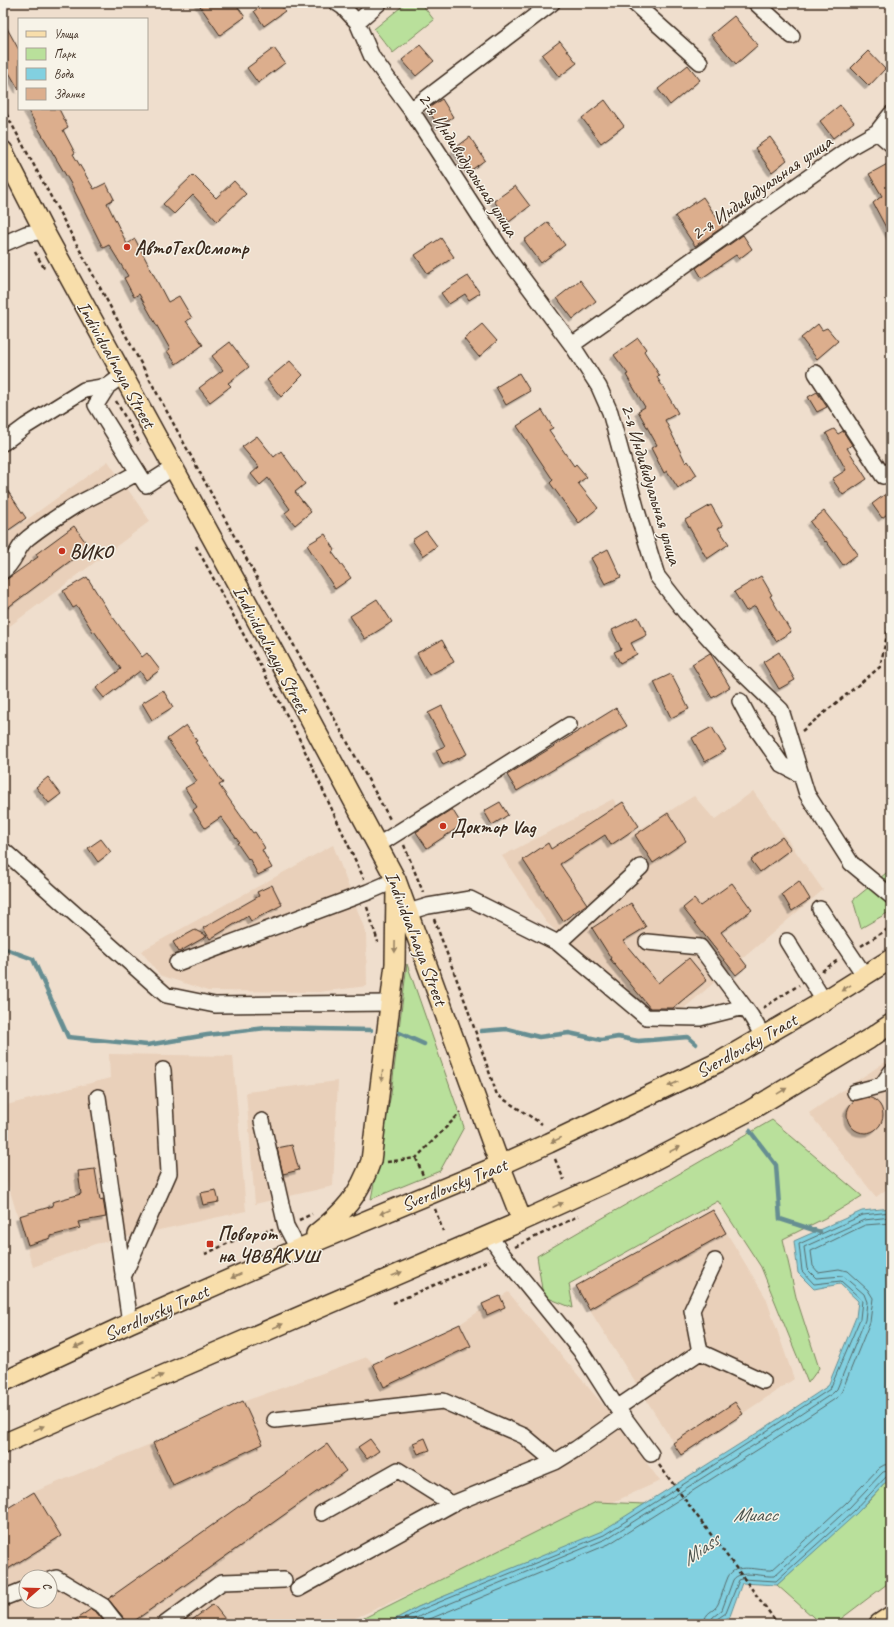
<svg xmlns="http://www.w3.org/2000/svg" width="894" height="1627" viewBox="0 0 894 1627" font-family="Caveat,sans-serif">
<defs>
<filter id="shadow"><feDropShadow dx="-3.5" dy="3.5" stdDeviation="0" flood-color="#0004"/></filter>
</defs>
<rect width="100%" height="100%" fill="#efdecd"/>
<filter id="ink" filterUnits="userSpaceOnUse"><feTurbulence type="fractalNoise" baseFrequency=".025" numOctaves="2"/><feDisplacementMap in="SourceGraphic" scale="8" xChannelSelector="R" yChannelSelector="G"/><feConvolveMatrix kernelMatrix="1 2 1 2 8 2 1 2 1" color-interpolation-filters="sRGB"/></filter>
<g filter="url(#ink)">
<path fill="#e9d0ba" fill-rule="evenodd" d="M108 461 150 521 3 631V537Z
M753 791 823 890 669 1021 643 1009 546 922 502 856 613 799 635 832 694 796 715 820Z
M333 845 366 933 367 986 319 992 208 991 160 975 141 951Z
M109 1054 233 1056 246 1211 95 1244 33 1267 3 1168V1106L110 1078Z
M891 1058V1186L876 1197 809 1113Z
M338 1081 333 1186 255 1204 246 1092Z
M713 1210 766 1298 794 1379 681 1455 589 1309 576 1286Z
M508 1292 610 1413 660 1481 342 1624H3V1511L34 1492 153 1443 248 1400 367 1357 374 1364 460 1324ZM26 1577H50V1601H26Z"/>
<path fill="#b9e09b" stroke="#7a855c" d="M406 3H421L434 20 393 53 374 29Z
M891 869V911L861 928 853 900Z
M407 964 464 1127 440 1171 371 1199 391 1094Z
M772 1120 862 1196 831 1215 783 1239 796 1297 819 1368 808 1383 761 1267 718 1201 569 1284 573 1308 543 1296 537 1256Z
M891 1477V1581L834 1624H821L777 1585 868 1502Z
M596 1502 645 1504 602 1532 418 1607 386 1624H352Z"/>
<path fill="#82d0e0" stroke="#668e92" d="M891 1208V1477L857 1513 777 1585 742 1583 730 1616 717 1624H386L418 1607 602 1531 757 1433 828 1386 856 1317 858 1301 840 1284 814 1289 798 1273 794 1241 862 1211Z"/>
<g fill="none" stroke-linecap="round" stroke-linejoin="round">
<path stroke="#576c6c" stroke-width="1" d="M394 1624 420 1610 604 1535 759 1436 830 1389 860 1319 862 1300 841 1281 814 1284 802 1271 799 1244 863 1215 891 1212
M405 1624 422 1615 606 1539 762 1440 833 1393 837 1389 865 1320 867 1302 864 1294 843 1276 816 1278 807 1269 804 1247 864 1220 891 1217
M418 1624 609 1544 765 1445 838 1397 842 1391 870 1322 873 1298 868 1290 847 1271 839 1269 818 1272 813 1266 811 1251 865 1225 891 1223
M704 1624C705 1610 714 1613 718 1604 722 1596 724 1586 728 1577 735 1562 758 1571 772 1570L846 1503 879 1468 884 1465 891 1464
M710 1624 713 1617 722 1610 733 1580C740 1569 762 1577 774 1576L850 1507 883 1472 891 1470
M715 1624 717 1619 726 1613 739 1580 742 1579 776 1581 854 1511 887 1476 891 1475"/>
<path stroke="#668e92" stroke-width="4.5" d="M3 948 33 959 68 1037 147 1045 207 1035 266 1028 371 1030
M395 1031 424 1044
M481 1031 507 1029 539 1037 569 1033 601 1040 618 1037 638 1041 688 1037 696 1044
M750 1131 776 1165 780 1219 820 1232"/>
</g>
<path fill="#dcae8d" stroke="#3b2a1e" filter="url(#shadow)" d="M198 3H235L245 17 220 35Z
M265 3H279L285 11 264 26 254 11Z
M734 16 758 45 736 64 711 35Z
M3 21 19 50V90L3 62Z
M560 41 577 63 559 77 542 55Z
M420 45 434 61 416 76 402 60Z
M274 48 285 63 258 83 247 68Z
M868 51 885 69 869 86 851 68Z
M688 65 700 80 670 105 658 89Z
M442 99 453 117 439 126 427 109Z
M605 100 624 126 601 143 582 118Z
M840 105 854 122 833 138 820 121Z
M27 109H59L68 127 63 130 75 153 73 154 94 189 106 183 114 199 107 203 127 244 135 239 168 302 179 296 192 318 186 321 203 345 176 364 167 351 170 349 139 294 134 297 124 278 128 276 109 245 103 248 71 184Z
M470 137 485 160 470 171 454 149Z
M770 137 787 160 772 172 755 148Z
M891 162V237L873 203 882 196 869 174Z
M193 175 216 198 234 181 246 194 217 221 193 195 174 214 163 204Z
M515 186 530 206 509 222 494 201Z
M703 197 723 227 695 246 675 216Z
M548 222 565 245 541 263 524 240Z
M743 235 752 249 739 259 736 255 702 278 696 268Z
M441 238 454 257 428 274 415 255Z
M468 276 480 293 469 300 465 294 449 304 441 293Z
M580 280 596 301 573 319 557 298Z
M482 324 497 341 479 357 464 339Z
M818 324 822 330 827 328 838 341 817 359 801 338Z
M638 338 646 349 644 351 660 376 657 377 678 413 665 420 686 463 688 461 697 475 678 488 667 471 664 473 651 448 657 445 638 411 645 407 626 375 628 374 614 355Z
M230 342 249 367 228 383 231 386 210 402 199 388 223 370 212 356Z
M290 361 303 375 281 397 267 380Z
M519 373 530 391 506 405 496 387Z
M817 392 827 407 817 412 808 397Z
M542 410 553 428 549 430 574 466 576 464 587 477 578 483 598 508 579 523 550 483 553 480 517 426Z
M834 429 838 434 843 431 852 445 847 448 867 479 843 495 832 479 846 470 826 433Z
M257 436 274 457 281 451 305 484 295 492 311 512 295 525 285 513 290 509 268 478 260 485 251 474 259 467 242 447Z
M3 484 26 518 3 534Z
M891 490V511L882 518 872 504Z
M711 505 723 526 718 528 729 544 707 559 685 520Z
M824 511 844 536H845L858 554 843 565 826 541 825 542 810 522Z
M74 526 89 547 3 611V582L38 557 36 554Z
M426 531 437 546 423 556 412 540Z
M325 534 335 550 332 552 351 578 335 589 307 545Z
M608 549 621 577 605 584 591 558Z
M761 576 772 595 770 596 791 632 776 641 755 606 746 611 734 592Z
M87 577 107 609 142 657 147 653 160 670 146 680 140 671 104 698 96 688 121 669 94 631 93 632 77 606 73 608 63 591Z
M377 599 392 622 365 639 350 616Z
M638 617 647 635 631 643 637 654 620 663 614 652 621 649 612 630Z
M442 640 454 662 429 675 417 653Z
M779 652 795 680 779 689 763 662Z
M710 653 730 687 712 698 692 664Z
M671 674 689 709 671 718 654 682Z
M163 690 173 707 152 720 142 703Z
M442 706 467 754 443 765 436 750 445 746 428 713Z
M616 708 627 726 517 791 507 775Z
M186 725 197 741 195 742 223 783 219 785 253 833 255 832 265 848 262 850 272 868 258 875 249 858 248 859 237 843 239 842 221 817 205 828 193 810 197 807 185 788 197 781 167 739Z
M712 727 726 750 705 762 692 738Z
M48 777 61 794 49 803 36 787Z
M500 802 508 815 492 825 484 811Z
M623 802 639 826 611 845 605 835 560 864 587 904 563 921 523 860 548 843 551 849Z
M452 809 462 825 427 848 416 832Z
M668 813 686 841 653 863 635 835Z
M782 837 791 849 760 872 751 860Z
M101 839 111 852 98 862 88 848Z
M799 881 810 899 792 911 782 894Z
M732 883 752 910 721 932 747 966 736 975 683 908 694 899 700 906Z
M272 885 282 905 251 921 248 916 210 939 203 928 259 896 257 892Z
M631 903 646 927 623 941 658 983 689 958 707 980 673 1008H650L610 959 611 958 592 928Z
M195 930 207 936 179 952 173 942Z
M847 1115a18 18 0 1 1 36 0a18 18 0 1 1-36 0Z
M292 1145 299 1170 283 1174 277 1148Z
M95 1169 100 1200 103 1199 106 1217 78 1222 80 1228 51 1236V1238L28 1245 19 1216 53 1206 52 1202 81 1194 78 1171Z
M216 1190 219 1202 203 1205 200 1193Z
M713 1210 726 1233 589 1309 576 1286Z
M500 1296 505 1307 487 1315 482 1304Z
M460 1324 471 1346 384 1387 373 1364Z
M243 1401 263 1444 173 1486 153 1443Z
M735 1402 743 1414 681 1455 673 1443Z
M425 1438 430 1450 418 1454 413 1443Z
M370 1439 379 1451 367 1459 358 1447Z
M327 1444 346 1471 130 1624H126L124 1618 108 1599Z
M34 1492 61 1536 3 1572V1511Z
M213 1604 229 1624H187Z
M91 1609 97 1613 106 1624H69Z"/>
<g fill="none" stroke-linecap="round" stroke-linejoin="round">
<defs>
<path id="minor" d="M337 3 343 7 357 22 372 57 411 110 501 249 572 345 599 387 610 412 637 511 657 576 686 613 725 656 781 710 807 794 851 863 891 896
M634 3 700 62
M756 3 792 36
M357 22 379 3
M411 110 552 3
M877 132 891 144
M3 244 26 234 44 231
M572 345 854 145 877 132 891 114
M816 373 883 476 891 470
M123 375 108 386 96 405 146 485 174 467
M3 443 26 426 84 390 108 386
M3 571C15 563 17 546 28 538 43 526 60 515 76 505 97 494 118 484 138 472
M740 701 749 718 782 765 801 775
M378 845 569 725
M3 850 166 995 215 1005 390 1003
M820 909 865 976
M408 912 428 906 470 899 558 943 646 1017 700 1018 744 1007
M787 941 824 1001
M647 942 700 947 751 1016 763 1036
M558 943 641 867
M177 963 368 892 396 880
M855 1092 882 1085 891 1072
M98 1097 130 1323
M262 1121 286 1226 298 1249
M489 1235 502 1254 580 1350 617 1408 651 1454
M715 1261 692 1310 700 1352 763 1381
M123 1277 169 1173 163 1070
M617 1408 700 1352
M275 1420 443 1401 524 1436 555 1462
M322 1513 398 1470 452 1504
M50 1580 56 1578 103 1606 117 1624
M298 1589 452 1504 555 1462 576 1449 623 1416
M3 1598 26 1589
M165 1624 222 1582 284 1580"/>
<path id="major" d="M3 151 44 231 241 591 396 880 500 1165 522 1221
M316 1234C344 1212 359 1196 371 1161L395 964 396 889
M3 1382 130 1323 298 1249 500 1165 549 1143 721 1061 824 1001 891 959
M3 1444 522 1221 637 1169 749 1111 869 1039 891 1024
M879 1624 891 1616"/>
</defs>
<use href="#minor" stroke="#3b2a1e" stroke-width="18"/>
<use href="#major" stroke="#3b2a1e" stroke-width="22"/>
<path stroke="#3b2a1e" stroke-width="2.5" stroke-dasharray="4 3" stroke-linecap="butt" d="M3 108 259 582 391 821
M35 252 44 268
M116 401 140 444
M196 546 298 736 364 879
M802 731 880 667 891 617
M404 845 423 892
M367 907 378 942
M434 919 466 1004 497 1095 542 1124
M861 946 891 927
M822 971 838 960
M763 1008 799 985
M416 1158 424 1178
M555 1159 564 1180
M387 1162 416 1158 461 1112
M435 1209 443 1231
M299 1220 312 1214
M515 1247 578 1216
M205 1254 233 1241 273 1229
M393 1303 462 1273 489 1260
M659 1465 778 1624"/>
<use href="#minor" stroke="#f7f3e8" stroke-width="15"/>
<use href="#major" stroke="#f8deab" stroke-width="19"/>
</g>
<defs><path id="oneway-solid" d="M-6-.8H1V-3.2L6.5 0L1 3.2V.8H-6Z"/></defs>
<g fill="#9a8464">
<use href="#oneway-solid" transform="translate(395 947) rotate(91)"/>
<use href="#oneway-solid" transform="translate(846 988) rotate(148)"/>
<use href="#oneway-solid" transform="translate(382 1076) rotate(97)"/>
<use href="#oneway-solid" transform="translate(673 1084) rotate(155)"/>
<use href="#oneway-solid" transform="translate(782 1091) rotate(-31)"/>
<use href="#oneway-solid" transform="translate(556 1140) rotate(155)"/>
<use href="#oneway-solid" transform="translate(675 1149) rotate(-27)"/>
<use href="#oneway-solid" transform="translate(558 1205) rotate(-24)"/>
<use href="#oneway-solid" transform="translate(385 1212) rotate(157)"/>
<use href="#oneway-solid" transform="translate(397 1274) rotate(-23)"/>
<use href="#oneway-solid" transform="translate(236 1276) rotate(156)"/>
<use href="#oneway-solid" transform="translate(278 1326) rotate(-23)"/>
<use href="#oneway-solid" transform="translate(79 1346) rotate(155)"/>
<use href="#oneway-solid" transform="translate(158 1377) rotate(-23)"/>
<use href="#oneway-solid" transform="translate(39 1428) rotate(-23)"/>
</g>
</g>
<g fill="#c8321e" stroke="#f7f3e8" stroke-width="1.5">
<circle cx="127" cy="247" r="4"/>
<circle cx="62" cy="551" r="4"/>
<circle cx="443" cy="826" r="4"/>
<rect x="206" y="1240" width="8" height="8" rx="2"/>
</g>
<g text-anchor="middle" stroke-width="3" stroke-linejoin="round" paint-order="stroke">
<g font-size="19" fill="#3b2a1e" stroke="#f7f3e8">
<text transform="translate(469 164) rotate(57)" y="7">2-я Индивидуальная улица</text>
<text transform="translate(761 187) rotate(-35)" y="7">2-я Индивидуальная улица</text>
<text transform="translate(117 364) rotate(61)" y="7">Individual'naya Street</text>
<text transform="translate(652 484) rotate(73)" y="7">2-я Индивидуальная улица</text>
<text transform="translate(272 649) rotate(62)" y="7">Individual'naya Street</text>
<text transform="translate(417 938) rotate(69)" y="7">Individual'naya Street</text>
<text transform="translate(746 1045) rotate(-29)" y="7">Sverdlovsky Tract</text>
<text transform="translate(454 1184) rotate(-22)" y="7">Sverdlovsky Tract</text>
<text transform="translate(156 1312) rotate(-24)" y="7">Sverdlovsky Tract</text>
</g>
<g font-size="19" font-weight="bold" fill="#3b2a1e" stroke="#f7f3e8" text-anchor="start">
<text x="135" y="254">АвтоТехОсмотр</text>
<text x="70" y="558">ВИКО</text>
<text x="451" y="833">Доктор Vag</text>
<text x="218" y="1240">Поворот<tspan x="218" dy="22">на ЧВВАКУШ</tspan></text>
</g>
<g font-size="20" font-style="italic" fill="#4d544e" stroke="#f7f3e8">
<text x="755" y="1521">Миасс</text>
<text transform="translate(700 1549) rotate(-35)" y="7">Miass</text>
</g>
</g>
<rect width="894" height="1627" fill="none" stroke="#f7f3e8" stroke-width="16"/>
<rect x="8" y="8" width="878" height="1611" fill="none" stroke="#3b2a1e" stroke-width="1.5" filter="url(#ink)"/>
<rect x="18" y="18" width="130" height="92" fill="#f7f3e8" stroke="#aca397"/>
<rect x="26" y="31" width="20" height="6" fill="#f8deab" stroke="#aca397"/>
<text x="54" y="38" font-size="12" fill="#3b2a1e">Улица</text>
<rect x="26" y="48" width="20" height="12" fill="#b9e09b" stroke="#aca397"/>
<text x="54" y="58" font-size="12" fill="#3b2a1e">Парк</text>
<rect x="26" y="68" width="20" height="12" fill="#82d0e0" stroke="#aca397"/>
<text x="54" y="78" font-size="12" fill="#3b2a1e">Вода</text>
<rect x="26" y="88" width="20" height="12" fill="#dcae8d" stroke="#aca397"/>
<text x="54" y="98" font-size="12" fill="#3b2a1e">Здание</text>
<g transform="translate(38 1589) rotate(70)"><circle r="19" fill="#f7f3e8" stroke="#aca397"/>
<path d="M0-3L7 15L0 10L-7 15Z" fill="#c8321e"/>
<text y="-6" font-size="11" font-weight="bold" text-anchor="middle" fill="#3b2a1e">С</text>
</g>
</svg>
